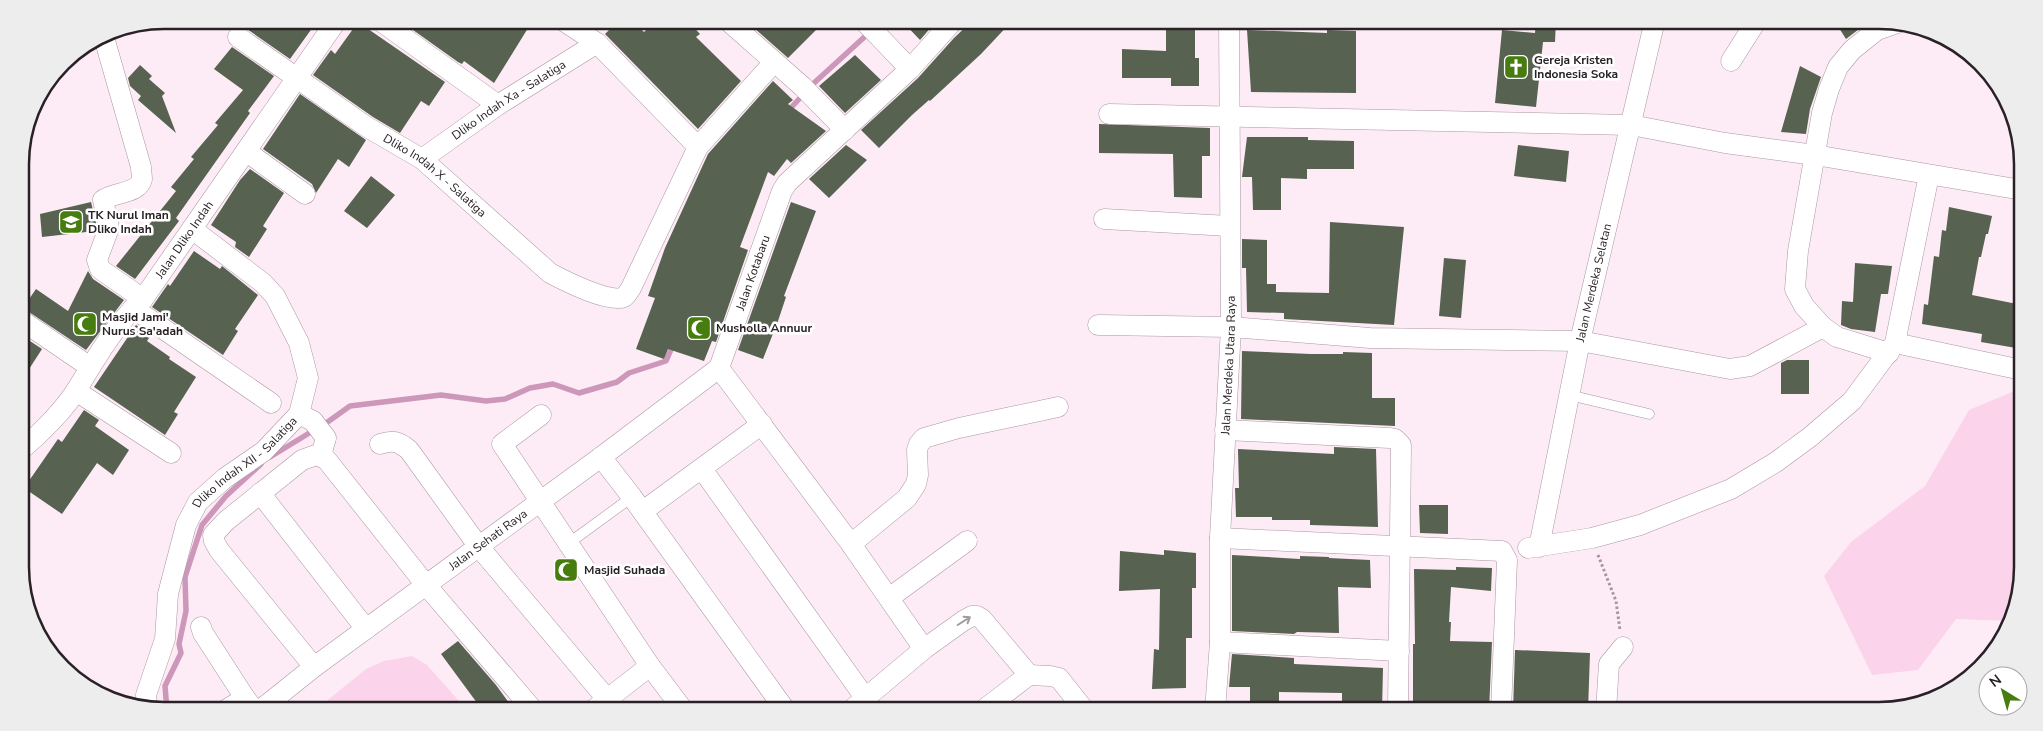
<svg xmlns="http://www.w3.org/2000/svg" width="2043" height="731" viewBox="0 0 2043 731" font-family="'Nunito Sans',sans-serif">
<rect width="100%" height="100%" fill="#fdecf6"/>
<path fill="#fbd4ec" d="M2019 389H2022L2023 568 2015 613 2010 621 1956 619 1918 670 1872 675 1824 576 1851 542 1925 486 1969 410Z
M412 656 427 665 468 711H314L366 669 384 661Z"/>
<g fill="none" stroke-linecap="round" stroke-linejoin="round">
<path stroke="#cc97b9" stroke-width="5.5" d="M787 112 814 83 883 20
M270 457 329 421 350 406 441 395 486 401 505 399 530 388 553 384 579 393 617 382 629 373 666 361 673 345
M167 711 165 686 181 653 179 644 186 611 185 577 202 525 226 496 261 464"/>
</g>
<path fill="#576251" d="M254 20H318L290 59 247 29Z
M399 20H533L494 83 464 61 462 64 458 62Z
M619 20H632L644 32 656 20H687L700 34 696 37 741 81 698 129 605 34Z
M745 20H826L788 58Z
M901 20H928L933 25 920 40Z
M973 20H1013L981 54 930 101 929 100 912 115 879 148 861 130 918 78 954 38Z
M1166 20H1195V58H1199V86H1171V78H1122V49L1166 51Z
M1536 20H1556L1555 42H1543L1536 107 1495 103 1502 30 1535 33Z
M1834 20H1871L1846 39Z
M358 22 445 82 429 106 421 101 400 133 373 117 313 75 331 50 335 54Z
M1247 30 1327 33V30L1356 31V93L1251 92Z
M232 47 274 76 248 111 250 113 176 218 179 221 135 279 116 266 176 191 171 187 194 159 191 157 218 125 215 123 243 90 214 69Z
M855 55 881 80 845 113 819 86Z
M140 65 152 76 149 79 165 93 162 96 176 133 138 100 141 96 130 86 128 78Z
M1800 66 1821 77 1810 109 1806 134 1781 132Z
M773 81 793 100 788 104 826 131 791 163 787 159 774 176 768 172 740 247 748 250 716 342 712 341 704 361 668 349 664 359 636 349 655 298 648 296 665 248 708 154Z
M300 94 366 140 349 167 338 159 316 193 312 184 263 149Z
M1099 124 1210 128V156H1202V198L1174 197 1173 154 1099 153Z
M1247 137H1308V140L1354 141V169H1307V179L1281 178V210H1253L1252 177H1242Z
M846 145 867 160 829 198 809 179Z
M1518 145 1569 151 1566 182 1514 176Z
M250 169 284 193 263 226 267 229 249 257 235 247 236 242 211 225 240 180Z
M371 176 395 195 367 228 344 211Z
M91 202 97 227 95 231 42 237 40 214Z
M791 202 816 211 784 296 786 297 778 321 763 359 738 350Z
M1949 207 1992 216 1988 234H1986L1981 257H1979L1972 295 2022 305V349L1981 342 1982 334 1922 324 1924 304 1928 305 1934 256 1939 257 1942 230 1946 231Z
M1330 222 1404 227 1394 325 1284 319V313L1247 312 1246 268H1242V239L1267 240V284H1276V292L1329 293Z
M194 251 220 269 222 266 258 295 235 329 238 331 223 355 152 307 168 284 170 286Z
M1444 258 1466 260 1461 318 1439 316Z
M1855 263 1892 266 1888 294H1881L1875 332 1851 329 1841 325 1842 301 1853 302Z
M88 271 93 279 124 300 86 350 23 308 36 289 68 311Z
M136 325 151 335 147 341 170 357 169 359 196 377 174 412 178 414 165 435 94 387Z
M21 335 42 349 22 380 21 347Z
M1242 351 1311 354H1343V352L1372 353V398H1395V426L1241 419Z
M1787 360H1809V394H1781V363Z
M84 410 99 420 95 426 129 450 113 475 97 463 62 514 24 488 58 439 62 442Z
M1334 447 1376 449 1378 527 1310 525V520H1272V517H1236L1235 488H1239L1238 449 1334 454Z
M1419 505H1448V534L1420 533Z
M1164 550 1196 553V588H1192V638H1186V688L1152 689 1154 649 1159 650 1160 589 1119 591 1120 551 1164 555Z
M1232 555 1300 559V556L1329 557V558L1370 560 1371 588 1338 587 1339 633 1297 632 1294 634 1232 631Z
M1456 567 1492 568 1491 591 1451 587 1449 622H1451L1450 641 1492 642 1489 711H1413V644H1415L1414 569 1456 570Z
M458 641 496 685 515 711H483L441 654Z
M1515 650 1590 653 1588 711H1513Z
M1232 654 1294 658V664L1383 668 1382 711H1342V693L1279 692V711H1250V687H1229Z"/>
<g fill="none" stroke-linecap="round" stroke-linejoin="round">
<defs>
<path id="lane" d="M1569 395 1649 414
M569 543 632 497"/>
<g id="street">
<path d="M379 20 498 105"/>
<path d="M562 20 597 43 698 147"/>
<path d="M727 20 803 87 845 130"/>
<path d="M863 20 910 69"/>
<path d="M103 34 141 167C141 171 142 176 142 179 139 194 113 192 103 200L109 228 97 260 100 269 143 299"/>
<path id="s1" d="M238 37 367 127 422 159 550 273C563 280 610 304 624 297 627 295 629 291 631 288L698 147 774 62"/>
<path d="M1731 61 1757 20"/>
<path d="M1109 114 1631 125 1725 143 1815 155 2022 190"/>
<path d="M247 152 305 194"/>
<path id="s2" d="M422 159 498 105 597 43"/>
<path d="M1104 219 1229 226"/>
<path d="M133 308 271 403"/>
<path d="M21 320 90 367"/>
<path d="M1098 325 1231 327 1370 338 1580 341 1730 369 1750 366 1823 327"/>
<path d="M1895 343 2022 370"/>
<path d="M1889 353 1837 337 1823 327 1804 306 1795 289 1798 251 1822 113 1829 89 1838 67 1852 50 1877 30 1897 23"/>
<path d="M76 391 171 453"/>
<path d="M299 414 313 421 326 438 321 455"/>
<path d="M541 415 502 444 650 666"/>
<path d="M1225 430 1390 438 1395 439 1401 445 1398 711"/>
<path d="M380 444C393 440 398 441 409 450L479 547 607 699"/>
<path id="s3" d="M22 449C40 434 65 409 77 389 96 358 116 323 143 299L337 20"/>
<path d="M601 457 632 497 786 711"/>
<path d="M702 469 866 699"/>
<path d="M260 493 366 629"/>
<path d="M643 511 762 424"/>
<path d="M1220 538 1502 551 1507 560 1501 711"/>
<path d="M851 544 907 498 916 484 918 475 917 450 919 444 924 438 959 428 1058 407"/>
<path id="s4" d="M1539 547 1580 341 1655 20"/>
<path d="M1528 548 1592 538 1640 525 1731 489 1776 462 1810 437 1852 401 1895 343 1929 175"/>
<path d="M889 598 967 541"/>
<path d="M201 627 203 633 245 698"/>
<path d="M1220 642 1399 651"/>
<path id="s5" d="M924 649 851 544 719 368 782 191 787 183 910 69 954 20"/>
<path d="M314 667 219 550 214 541 213 535 226 521 302 460 316 455 326 459 426 585 534 711"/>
<path id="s6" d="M147 708 146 695 165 639 168 594 186 525 198 502 225 478 264 451 299 414 308 378 299 343 275 296 263 283 192 229"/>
<path d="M224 711 245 698 252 707"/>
<path id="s7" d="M259 711 314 667 601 457 719 368"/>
<path d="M592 711 650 666 684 711"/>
<path d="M850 711 924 649 963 621 972 616H977L982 619 1029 675"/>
<path d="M982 711 1029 675 1050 676 1059 678 1085 711"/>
<path id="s8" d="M1215 711 1220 642V538L1231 327 1229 20"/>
<path d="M1606 711 1609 664 1623 647"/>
</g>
</defs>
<use href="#lane" stroke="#aa96a2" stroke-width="11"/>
<use href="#street" stroke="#aa96a2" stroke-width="21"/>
<path stroke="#a4969e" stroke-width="3" stroke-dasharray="2.5 2.5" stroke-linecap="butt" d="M1598 555 1616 601 1620 630"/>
<use href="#lane" stroke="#fff" stroke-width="10"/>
<use href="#street" stroke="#fff" stroke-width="20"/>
</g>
<defs><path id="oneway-shaft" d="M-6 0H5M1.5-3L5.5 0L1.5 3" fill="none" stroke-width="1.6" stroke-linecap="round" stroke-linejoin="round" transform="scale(1.25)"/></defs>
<use stroke="#9f9b9d" href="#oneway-shaft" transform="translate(964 621) rotate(-32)"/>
<defs>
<symbol id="church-square" viewBox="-11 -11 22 22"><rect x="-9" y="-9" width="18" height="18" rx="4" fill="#477c0f" stroke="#fff"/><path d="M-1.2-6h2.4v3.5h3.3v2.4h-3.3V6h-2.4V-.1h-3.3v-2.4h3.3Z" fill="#fff"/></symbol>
<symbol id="school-square" viewBox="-11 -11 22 22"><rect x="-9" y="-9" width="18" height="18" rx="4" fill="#477c0f" stroke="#fff"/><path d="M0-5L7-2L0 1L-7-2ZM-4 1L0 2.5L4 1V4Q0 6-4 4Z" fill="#fff"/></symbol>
<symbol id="mosque-square" viewBox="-11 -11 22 22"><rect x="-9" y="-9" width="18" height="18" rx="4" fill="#477c0f" stroke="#fff"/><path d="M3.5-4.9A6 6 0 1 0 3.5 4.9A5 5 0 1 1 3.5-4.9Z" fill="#fff"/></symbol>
</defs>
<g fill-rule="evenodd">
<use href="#church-square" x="1502" y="53" width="28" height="28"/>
<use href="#school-square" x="57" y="208" width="28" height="28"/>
<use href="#mosque-square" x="71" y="310" width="28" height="28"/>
<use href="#mosque-square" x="685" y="314" width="28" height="28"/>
<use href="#mosque-square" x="552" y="556" width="28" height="28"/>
</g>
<g text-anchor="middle" stroke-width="5" stroke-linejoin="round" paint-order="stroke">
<g font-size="12" font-weight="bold" fill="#292126" stroke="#fff" text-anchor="start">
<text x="1534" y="64">Gereja Kristen<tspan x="1534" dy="14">Indonesia Soka</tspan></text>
<text x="88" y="219">TK Nurul Iman<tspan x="88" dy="14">Dliko Indah</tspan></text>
<text x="102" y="321">Masjid Jami'<tspan x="102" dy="14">Nurus Sa'adah</tspan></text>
<text x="716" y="332">Musholla Annuur</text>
<text x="584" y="574">Masjid Suhada</text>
</g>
<g font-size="12" fill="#292126" stroke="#fff">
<text dy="4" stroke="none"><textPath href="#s2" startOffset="105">Dliko Indah Xa - Salatiga</textPath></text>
<text dy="4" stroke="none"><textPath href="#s1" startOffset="241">Dliko Indah X - Salatiga</textPath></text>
<text dy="4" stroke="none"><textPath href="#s3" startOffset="266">Jalan Dliko Indah</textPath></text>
<text dy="4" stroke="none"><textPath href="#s5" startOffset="449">Jalan Kotabaru</textPath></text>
<text dy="4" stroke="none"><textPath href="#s4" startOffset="270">Jalan Merdeka Selatan</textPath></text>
<text dy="4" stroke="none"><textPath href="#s8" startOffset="346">Jalan Merdeka Utara Raya</textPath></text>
<text dy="4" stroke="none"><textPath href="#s6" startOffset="276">Dliko Indah XII - Salatiga</textPath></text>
<text dy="4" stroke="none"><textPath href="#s7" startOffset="286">Jalan Sehati Raya</textPath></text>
</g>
</g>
<path d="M0 0H2043V731H0ZM164 29H1879A135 135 0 0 1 2014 164V567A135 135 0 0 1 1879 702H164A135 135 0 0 1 29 567V164A135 135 0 0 1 164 29Z" fill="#eeedee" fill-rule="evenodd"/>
<path fill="none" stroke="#292126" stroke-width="2.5" d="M164 29H1879A135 135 0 0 1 2014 164V567A135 135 0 0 1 1879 702H164A135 135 0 0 1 29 567V164A135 135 0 0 1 164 29Z"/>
<g transform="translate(2003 691) rotate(323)"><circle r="24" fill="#ffffff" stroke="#a9a6a8"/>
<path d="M0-4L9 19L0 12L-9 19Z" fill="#477c0f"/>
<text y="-8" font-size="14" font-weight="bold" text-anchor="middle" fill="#292126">N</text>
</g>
</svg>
